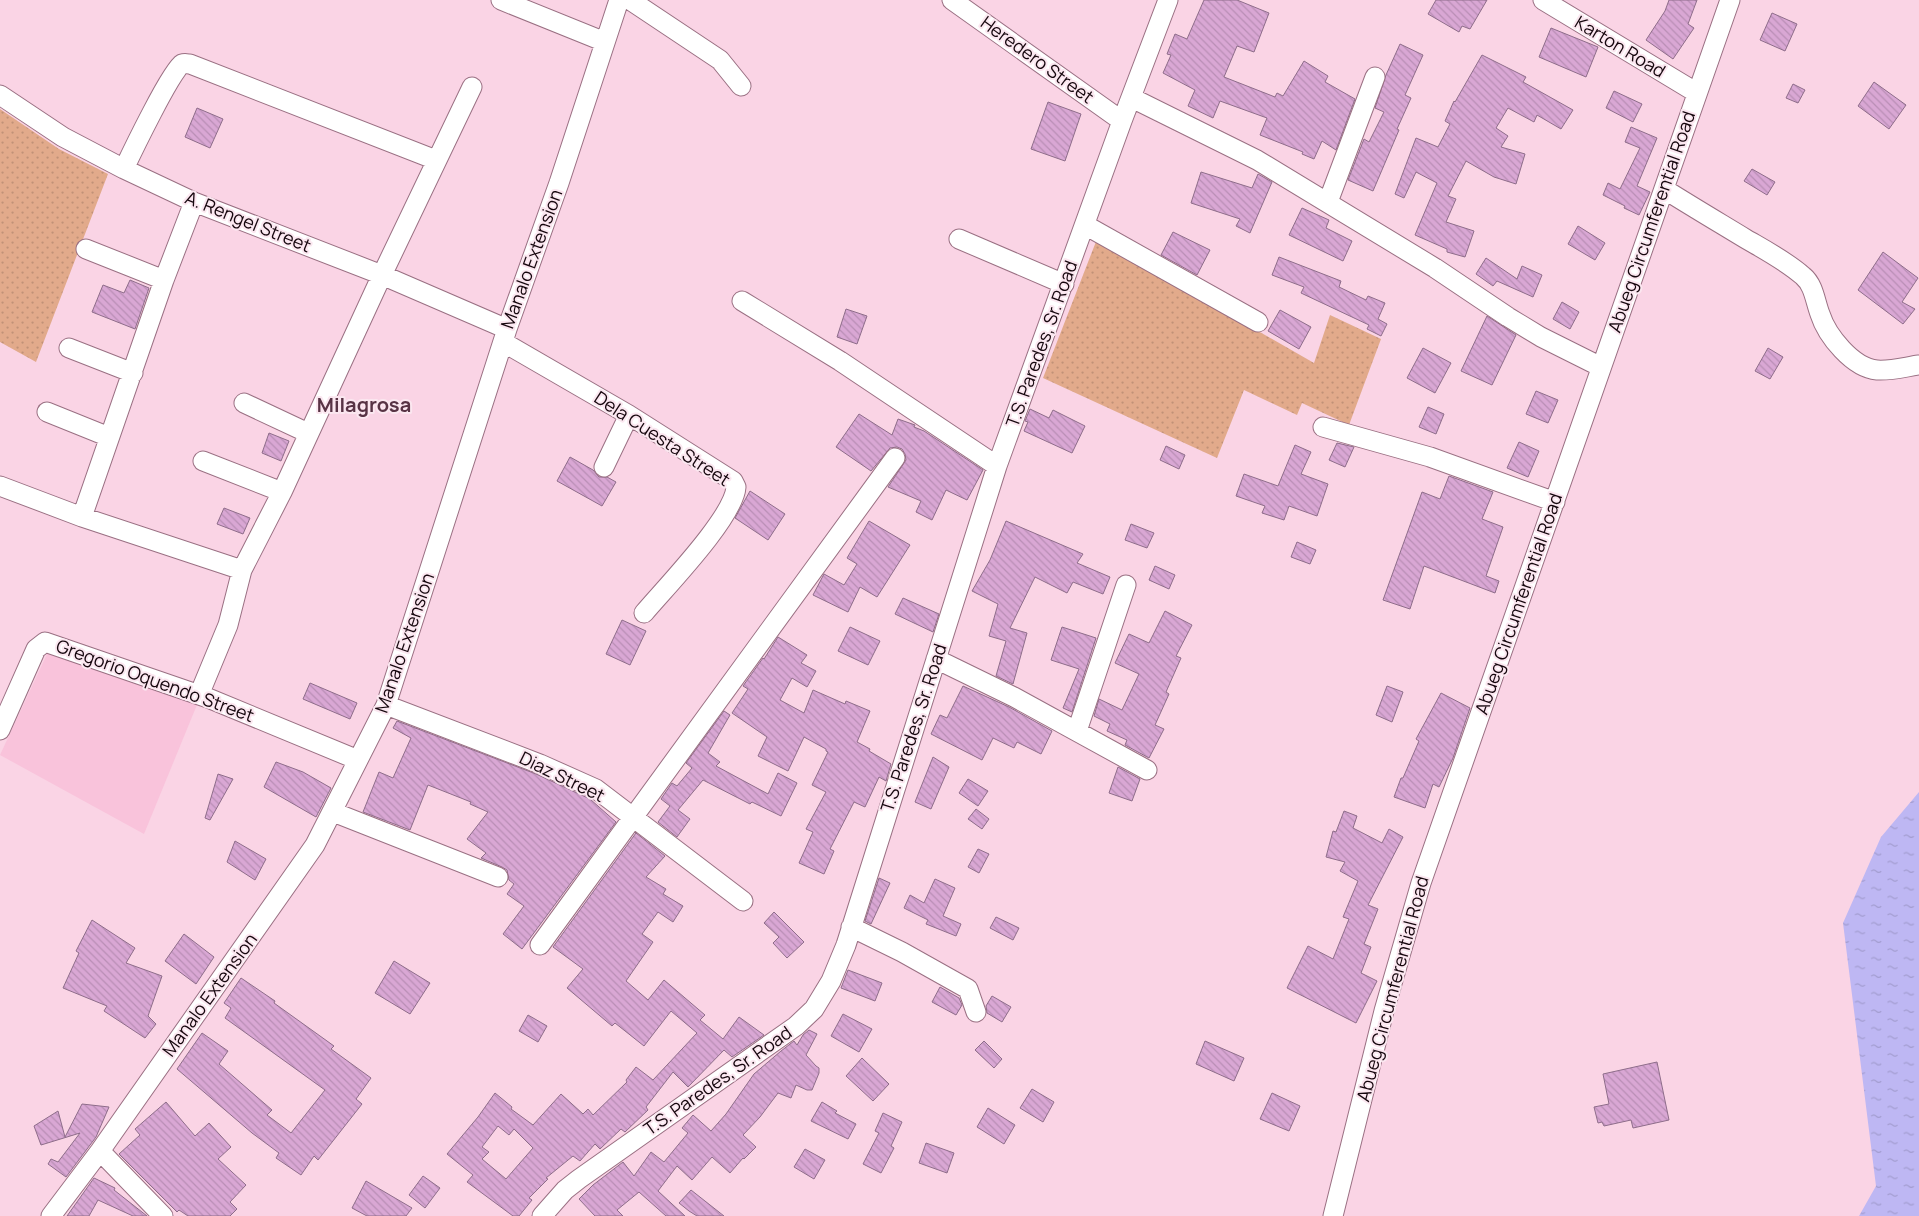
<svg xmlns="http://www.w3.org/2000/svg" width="1919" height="1216" viewBox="0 0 1919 1216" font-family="Manrope,sans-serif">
<defs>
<pattern id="grass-dots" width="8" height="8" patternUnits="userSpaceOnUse" patternTransform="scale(1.25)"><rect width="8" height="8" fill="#e2aa8b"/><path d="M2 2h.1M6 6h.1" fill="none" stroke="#c19177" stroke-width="1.8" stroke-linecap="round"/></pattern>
<pattern id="water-ripples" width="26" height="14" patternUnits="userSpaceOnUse" patternTransform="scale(1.25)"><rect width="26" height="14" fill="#beb7f3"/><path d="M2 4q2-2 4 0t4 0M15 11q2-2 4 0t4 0" fill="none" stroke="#a29ccf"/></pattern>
<pattern id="building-back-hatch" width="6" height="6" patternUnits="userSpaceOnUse" patternTransform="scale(1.25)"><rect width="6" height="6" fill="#d9a7d4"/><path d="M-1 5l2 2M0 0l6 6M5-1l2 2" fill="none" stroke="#b98eb5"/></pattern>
</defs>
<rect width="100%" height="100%" fill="#fad4e5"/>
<path fill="#f9c3db" d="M54 639 201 695 144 834 0 755Z"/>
<path fill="url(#grass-dots)" d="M0 109 59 149 108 174 36 362 0 342Z
M1097 239 1314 363 1330 315 1381 339 1349 425 1302 403 1297 415 1244 390 1217 458 1043 378Z"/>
<path fill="url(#water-ripples)" d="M1919 792V1216H1859L1876 1186 1843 923 1881 837Z"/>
<path fill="url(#building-back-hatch)" stroke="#8e6d8a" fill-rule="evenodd" d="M1204 0H1237L1269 13 1254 52 1237 46 1224 77 1275 97 1277 93 1283 96 1304 61 1328 76 1325 82 1355 99 1336 150 1322 141 1314 159 1302 154 1303 152 1260 135 1267 118 1220 101 1213 118 1188 106 1195 90 1163 73 1171 55 1167 54 1175 34 1187 39Z
M1436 0H1487L1470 29 1462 26 1459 32 1428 14Z
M1669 0H1697L1688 24 1694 28 1673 59 1646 40 1665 11Z
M1772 13 1797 24 1785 51 1760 40Z
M1551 28 1598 47 1586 77 1539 57Z
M1400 44 1423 55 1405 95 1411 98 1397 129 1399 130 1373 191 1348 180 1364 139 1369 142 1384 112 1375 108 1386 75Z
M1482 55 1526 77 1523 82 1573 110 1561 129 1537 115 1534 122 1508 108 1496 128 1508 136 1501 147 1525 154 1516 184 1494 177 1466 161 1448 196 1456 199 1446 222 1474 231 1465 257 1447 252V249L1415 235 1437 183 1416 172 1404 198 1395 194 1416 138 1438 147 1450 124 1445 121 1454 101 1455 102Z
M1874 82 1906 105 1889 129 1858 106Z
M1793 84 1805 90 1798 103 1786 98Z
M1614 91 1642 104 1633 122 1606 108Z
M1048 102 1081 114 1065 161 1031 149Z
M197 108 223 119 210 148 185 137Z
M1631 127 1657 138 1637 186 1650 192 1639 215 1624 208 1625 206 1603 195 1608 183 1620 189 1640 148 1625 142Z
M1752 169 1775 182 1767 195 1744 181Z
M1201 172 1252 188 1258 174 1272 182 1250 233 1236 226 1240 219 1191 203Z
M1302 208 1329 220 1326 228 1352 241 1343 261 1289 235Z
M1578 226 1605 243 1595 260 1568 244Z
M1173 232 1210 250 1197 275 1161 255Z
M1883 252 1918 278 1902 302 1915 309 1903 324 1858 290Z
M1279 257 1341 281 1339 287 1366 300 1368 296 1385 303 1378 319 1387 324 1381 336 1367 329 1369 325 1301 293 1304 287 1272 275Z
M1486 258 1517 279 1522 266 1542 275 1533 297 1497 281 1493 286 1476 274Z
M130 280 149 288 135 329 92 312 103 285 124 293Z
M1562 302 1579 312 1570 329 1553 319Z
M846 309 867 316 857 344 837 337Z
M1280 310 1311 327 1299 349 1268 331Z
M1487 316 1516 335 1492 385 1461 371Z
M1423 348 1451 363 1435 393 1407 378Z
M1768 348 1783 357 1770 379 1755 371Z
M1536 391 1558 400 1548 423 1526 414Z
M1428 407 1444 414 1436 434 1419 427Z
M1030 409 1049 418 1053 410 1085 426 1072 453 1024 431 1028 422 1025 421Z
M859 414 892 435 898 419 915 425 914 427 924 431 983 470 967 500 946 490 932 520 916 512 921 501 888 487 906 460 905 454 902 449 897 447 890 448 871 471 836 447Z
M269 433 289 441 281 461 262 453Z
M1519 442 1539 451 1528 477 1507 468Z
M1337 443 1354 447 1345 467 1329 460Z
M1295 445 1311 452 1301 474 1328 484 1317 516 1289 506 1284 520 1262 513 1265 506 1236 496 1244 474 1278 486Z
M1166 446 1185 455 1179 469 1160 460Z
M570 457 593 470 599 477H607L616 482 602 506 557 481Z
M1449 476 1493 492 1482 519 1503 527 1486 576 1499 581 1495 593 1424 566 1410 609 1383 600 1422 492 1440 499Z
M750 491 785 514 768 540 735 518Z
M224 508 250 518 243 534 217 524Z
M869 521 910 545 877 597 860 587 848 612 813 595 824 574 844 585 857 564 847 558Z
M1006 521 1083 554 1077 563 1110 577 1103 594 1073 582 1067 593 1035 577 1010 628 1027 633 1013 684 996 676 1006 641 989 636 998 604 972 591 990 560Z
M1131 524 1154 533 1147 548 1125 540Z
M1297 542 1316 550 1310 564 1291 557Z
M1155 566 1175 575 1169 589 1149 580Z
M903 598 939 614 933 632 895 614Z
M1165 611 1192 625 1176 656 1181 658 1166 692 1169 694 1155 725 1164 729 1149 758 1125 745 1127 740 1107 731 1110 724 1094 716 1099 699 1122 710 1139 674 1115 663 1129 634 1149 643Z
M622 620 646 631 630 665 606 654Z
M850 627 880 641 868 665 838 651Z
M1062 627 1096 638 1072 712 1063 708 1079 669 1051 660Z
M778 637 807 655 801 663 816 671 807 687 792 678 780 700 804 713 813 690 845 704 846 701 870 711 857 742 870 749 869 751 891 764 886 781 879 777 865 807 854 802 830 849 834 851 824 874 799 863 813 832 806 829 826 792 812 785 828 752 826 751V749L804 737 788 771 758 756 767 737 732 713 748 689 743 686 763 658 764 659Z
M310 683 357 703 350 719 303 699Z
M963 686 1009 707 1052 731 1041 754 1017 742 1014 748 993 738 982 760 931 734 940 715 947 718Z
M1387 686 1403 692 1392 722 1376 715Z
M1441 693 1470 708 1453 758 1439 787 1433 784 1425 808 1394 797 1401 778H1403L1419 741 1416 739Z
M724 711 730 715 708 753 720 762 716 766 768 794 778 773 797 783 781 816 752 802 750 804 703 780 678 810 690 819 677 837 658 822 670 806 661 799 672 783 677 786 692 768 686 763Z
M397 721 536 774 590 799 616 822 522 949 503 934 524 906 507 894 514 884 509 880 507 870 502 867 481 858 486 853 467 839 488 812 470 804 471 802 428 785 410 830 363 812 379 772 393 778 411 738 393 728Z
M933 757 949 767 931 809 915 802Z
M276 762 303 772 331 788 316 817 264 787Z
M1118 767 1140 779 1132 801 1109 793Z
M218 774 233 779 210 820 205 818Z
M968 779 988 791 978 806 959 793Z
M976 809 989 819 982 829 968 819Z
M1344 811 1357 816 1353 828 1382 843 1389 829 1403 837 1368 905 1378 909 1364 944 1371 947 1361 973 1377 981 1356 1023 1287 988 1308 946 1333 959 1349 919 1343 917 1358 881 1340 871 1345 862 1326 857 1333 831 1336 832Z
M636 833 665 856 646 877 666 889 663 894 683 906 673 922 658 912 642 934 653 942 626 981 648 1000 664 980 705 1015 700 1020 723 1039 739 1017 764 1035 732 1057 724 1050 688 1087 673 1072 646 1107 648 1110 625 1132 621 1129 600 1149 595 1144 580 1161 573 1156 546 1178 548 1179 529 1198 532 1200 519 1216H513L467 1182 473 1175 447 1154 478 1117 495 1093 512 1107 511 1109 533 1125 561 1094 583 1114 588 1109 593 1115 627 1082 626 1080 636 1067 653 1080 697 1033 671 1011 644 1046 615 1023 612 1026 567 988 583 969 553 947ZM498 1126 509 1135 514 1129 533 1148 506 1179 482 1159 489 1152 482 1147Z
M235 841 266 859 255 880 227 862Z
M978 849 989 854 979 873 968 867Z
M879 878 890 883 871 924 865 921Z
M935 879 955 888 943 916 961 924 956 936 926 924 928 920 904 908 910 895 924 903Z
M774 912 804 942 787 958 773 943 779 937 764 923Z
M996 917 1019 928 1013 940 990 928Z
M92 920 135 948 126 963 162 976 148 1016 156 1024 145 1038 104 1011 107 1006 63 988 79 953 76 951Z
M184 934 214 957 196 984 165 961Z
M394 961 430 983 410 1014 375 993Z
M848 970 882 983 875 1001 841 988Z
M241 978 275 1001 274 1003 334 1046 331 1049 371 1078 356 1099 362 1104 318 1160 314 1156 301 1175 276 1158 279 1153 252 1133 177 1069 202 1033 228 1051 219 1064 272 1110 267 1115 291 1133 325 1090 225 1018 231 1008 224 1003Z
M940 987 959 998 962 1005 956 1015 932 1002Z
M992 996 1011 1007 1002 1022 987 1013 986 1006Z
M843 1014 872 1029 859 1052 831 1036Z
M528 1015 547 1026 538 1042 519 1031Z
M809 1030 817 1034 806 1055 816 1066 819 1068V1073L812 1090H807L796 1085 791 1098 778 1093 760 1117 743 1135 756 1147 744 1159 743 1158 730 1173 712 1157 692 1180 677 1166 658 1191 685 1216H666L639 1192 617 1210 623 1216H595L579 1199 593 1185 623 1162 634 1176 651 1152 664 1162 688 1133 682 1128 693 1115 711 1131 726 1114 754 1074 781 1051 794 1041 797 1045 803 1035Z
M984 1041 1002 1059 994 1068 975 1050Z
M1205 1041 1244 1058 1234 1081 1196 1064Z
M862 1058 889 1084 873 1101 846 1076Z
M1657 1062 1669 1120 1633 1128 1631 1120 1604 1126 1602 1122 1598 1123 1594 1107 1609 1104 1603 1074Z
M1032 1089 1054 1102 1043 1122 1020 1108Z
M1272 1093 1300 1106 1289 1131 1260 1119Z
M166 1102 195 1136 209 1123 231 1147 218 1159 246 1185 230 1202 237 1209 230 1216H188L179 1210 177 1212 119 1154 140 1135 135 1129Z
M822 1102 837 1111 835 1113 856 1124 848 1139 811 1121Z
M82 1104 109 1107 96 1137 66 1177 48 1164 51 1159 58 1162 80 1133 41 1145 34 1126 58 1111 65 1137Z
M988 1108 1015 1125 1004 1144 977 1127Z
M883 1113 902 1122 891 1146 894 1148 881 1173 863 1164 879 1133 875 1131Z
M926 1143 954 1153 947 1173 919 1163Z
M805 1149 825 1160 814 1179 794 1167Z
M423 1176 440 1188 425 1208 409 1195Z
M94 1178 115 1188 114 1190 147 1216H133L98 1200 89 1216H67Z
M366 1181 412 1208 406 1216H367L352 1208Z
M691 1190 724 1216H697L689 1211 679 1203Z"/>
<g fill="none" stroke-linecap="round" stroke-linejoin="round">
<defs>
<path id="minor" d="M501 0 605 42
M630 0 720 60 741 86
M952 0 1122 121
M1543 0 1697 93
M0 95 63 137 124 169 194 202 382 275 507 329
M1132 98 1257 160 1435 268 1508 317 1541 337 1601 367
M124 169C131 154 172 69 182 64 185 63 188 64 190 64L436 160
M1664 189C1691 206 1718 222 1746 239 1765 250 1786 261 1803 276 1814 285 1815 301 1820 314 1827 336 1853 368 1877 370 1891 371 1905 367 1919 365
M1328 202 1375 77
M1085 225 1258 322
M959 239 1064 284
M86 249 164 280
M742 301 840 361 997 466
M503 342 629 415 733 481 736 487C734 517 666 587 644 613
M69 348 133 373
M244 403 308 433
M47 412 109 437
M1323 427 1430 457 1555 502
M203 461 282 492
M604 467 629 415
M0 486 82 517 242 570
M82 517 164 280 194 202
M936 659 1014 697 1147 770
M199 695 228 625 242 570 282 492 382 275 472 87
M386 705 540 764 596 789 743 901
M0 730 36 649 45 642 208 698 358 760
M1077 731 1126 585
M333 812 498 877
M851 927 902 952 968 989 976 1012
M540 945 895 458
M100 1151 163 1216
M51 1216 100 1151 315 845 386 705 507 329 559 183 619 0
M542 1216 565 1190 579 1179 796 1026 814 1009 831 981 846 945 997 466 1122 121 1168 0
M1333 1216 1384 1011 1421 883 1730 0"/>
</defs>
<use href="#minor" stroke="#9a7083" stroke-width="21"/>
<use href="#minor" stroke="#fff" stroke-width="19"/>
</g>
<g text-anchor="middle" stroke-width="4" stroke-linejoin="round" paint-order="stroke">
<g font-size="18" fill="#15060d" stroke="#fbe7f0">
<text transform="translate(1620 47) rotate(31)" y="6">Karton Road</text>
<text transform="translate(1037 60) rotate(36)" y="6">Heredero Street</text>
<text transform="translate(248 222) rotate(22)" y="6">A. Rengel Street</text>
<text transform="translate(1652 222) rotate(-71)" y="6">Abueg Circumferential Road</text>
<text transform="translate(532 259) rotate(-70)" y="6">Manalo Extension</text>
<text transform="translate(1042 344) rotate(-70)" y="6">T.S. Paredes, Sr. Road</text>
<text transform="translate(662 439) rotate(33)" y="6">Dela Cuesta Street</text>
<text transform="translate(1519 604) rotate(-71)" y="6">Abueg Circumferential Road</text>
<text transform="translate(405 643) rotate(-71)" y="6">Manalo Extension</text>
<text transform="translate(155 681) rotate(20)" y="6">Gregorio Oquendo Street</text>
<text transform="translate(914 728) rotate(-72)" y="6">T.S. Paredes, Sr. Road</text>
<text transform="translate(562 777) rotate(26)" y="6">Diaz Street</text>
<text transform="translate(1393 989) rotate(-75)" y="6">Abueg Circumferential Road</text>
<text transform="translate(210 995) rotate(-54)" y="6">Manalo Extension</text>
<text transform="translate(718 1081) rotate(-35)" y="6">T.S. Paredes, Sr. Road</text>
</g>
<g font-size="20" font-weight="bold" fill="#583345" stroke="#fbe7f0">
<text x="364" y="412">Milagrosa</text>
</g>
</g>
</svg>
